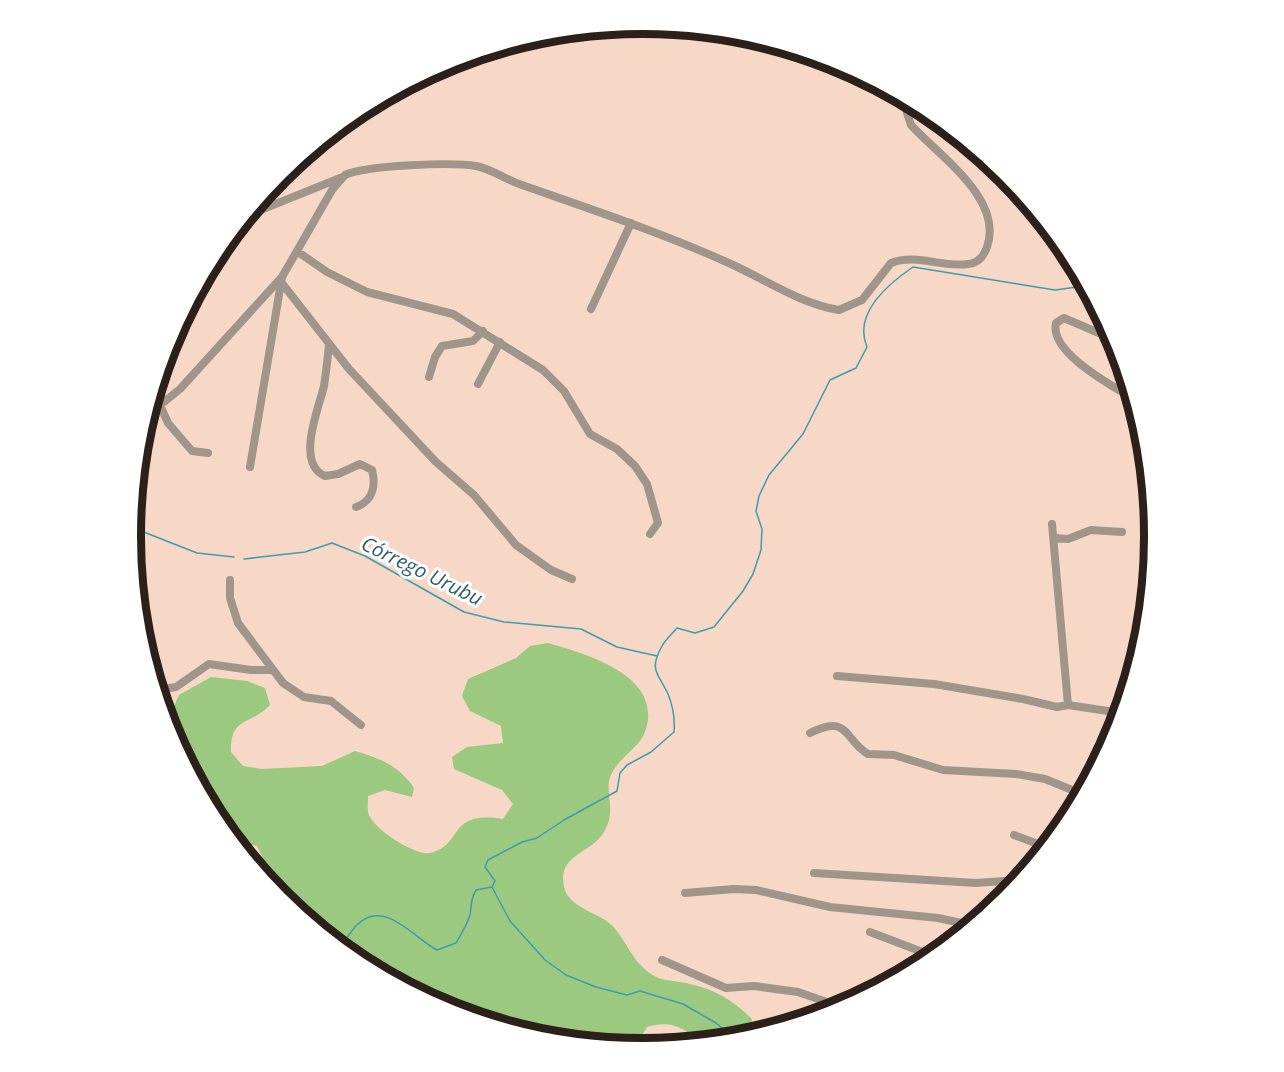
<svg xmlns="http://www.w3.org/2000/svg" width="1284" height="1072" viewBox="0 0 1284 1072" font-family="'Open Sans',sans-serif">
<rect width="100%" height="100%" fill="#f7d7c5"/>
<path fill="#9bc97f" d="M548 643C586 654 662 675 646 729 640 749 620 755 611 775 603 793 619 811 602 835 587 855 555 856 565 890 570 906 596 913 608 922 624 934 630 960 651 974 662 982 677 980 690 984 714 989 734 1001 752 1019L750 1036 701 1042C682 1027 671 1020 647 1027L635 1047 542 1038 446 1009 357 962 280 898 262 877 265 862 257 846 232 840 216 820 169 732 172 711 179 695 211 677 247 681 265 688 270 705C250 726 230 716 231 752L243 766 262 769 322 766 355 751C380 758 399 766 414 788L412 797 385 790 368 796C368 802 367 810 369 815 374 829 415 856 430 853 464 846 446 810 503 819L513 804 502 790 454 769 452 757 467 747 503 743 501 726 470 711 462 696 468 679 516 658 530 646Z"/>
<g fill="none" stroke-linecap="round" stroke-linejoin="round">
<path stroke="#3d9cb0" stroke-width="1.5" d="M131 527 197 553 234 557
M244 559 305 552 332 543 365 556 464 612 504 622 581 629 617 647 657 656
M492 887 510 921 545 960 566 975 596 987 627 995 640 991 683 1004 716 1023 735 1039
M339 947C347 940 350 931 358 924 385 899 414 938 437 950L456 943C461 934 467 925 470 915 472 905 470 900 476 890L492 887 495 881 485 867 488 860 522 842 537 838 564 820 617 791 620 773 627 765 651 752 674 732C675 720 673 706 668 694 659 674 648 671 662 646 665 640 672 634 677 628L695 633 714 627 743 591 753 574 761 550 762 529 756 511 759 496 769 475 803 434 830 380 856 368 867 347C853 314 888 284 913 267L1055 290 1077 287 1082 279"/>
<path stroke="#9f958a" stroke-width="8" d="M246 216 340 178
M298 252 327 272 367 292 453 314 543 370 564 391 590 434 617 449 635 466 647 484 658 523 650 534
M281 282 349 369 436 462 474 495 516 545 551 570 572 579
M591 309 631 223
M1115 340 1064 318 1056 323C1049 352 1111 385 1132 398
M329 344C328 358 326 372 324 386 319 408 295 463 325 476L338 474 360 464 372 470C376 486 373 501 356 507
M429 377 435 357 442 346 473 341 483 331
M478 384 500 342
M159 403 168 423 192 451 208 453
M149 406 164 402 180 389 281 278
M250 467 282 277 332 190 345 175C367 165 452 162 476 166 492 169 506 180 522 185 593 210 663 233 731 264 766 280 801 304 839 310L862 300 891 263C917 253 942 268 968 264 979 263 984 256 987 247 1004 199 939 156 911 125L907 113 908 100
M1052 524 1068 705
M1054 538 1068 539 1091 530 1122 532
M230 580V598L238 623 283 683 304 697 331 701 361 725
M837 676 934 684 1023 699 1057 707 1068 705 1121 713
M156 690 176 687 209 664 251 670H273
M810 733C849 713 844 740 868 754L894 755 943 770 1016 774 1045 779 1082 794
M1014 835 1046 847
M814 873 976 883 1019 880
M685 893 734 889 756 890 830 907 938 918 971 925
M870 932 933 956
M662 960 726 988 754 986 798 992 841 1007"/>
</g>
<g text-anchor="middle" stroke-width="6" stroke-linejoin="round" paint-order="stroke">
<g font-size="20" font-style="italic" fill="#2b5f6a" stroke="#fff">
<text transform="translate(422 571) rotate(26)" y="7">Córrego Urubu</text>
</g>
</g>
<path d="M0 0H1284V1072H0ZM642 34H643A501 501 0 0 1 1144 535V537A501 501 0 0 1 643 1038H642A501 501 0 0 1 141 537V535A501 501 0 0 1 642 34Z" fill="#fff" fill-rule="evenodd"/>
<path fill="none" stroke="#2c201a" stroke-width="8" d="M642 34H643A501 501 0 0 1 1144 535V537A501 501 0 0 1 643 1038H642A501 501 0 0 1 141 537V535A501 501 0 0 1 642 34Z"/>
</svg>
